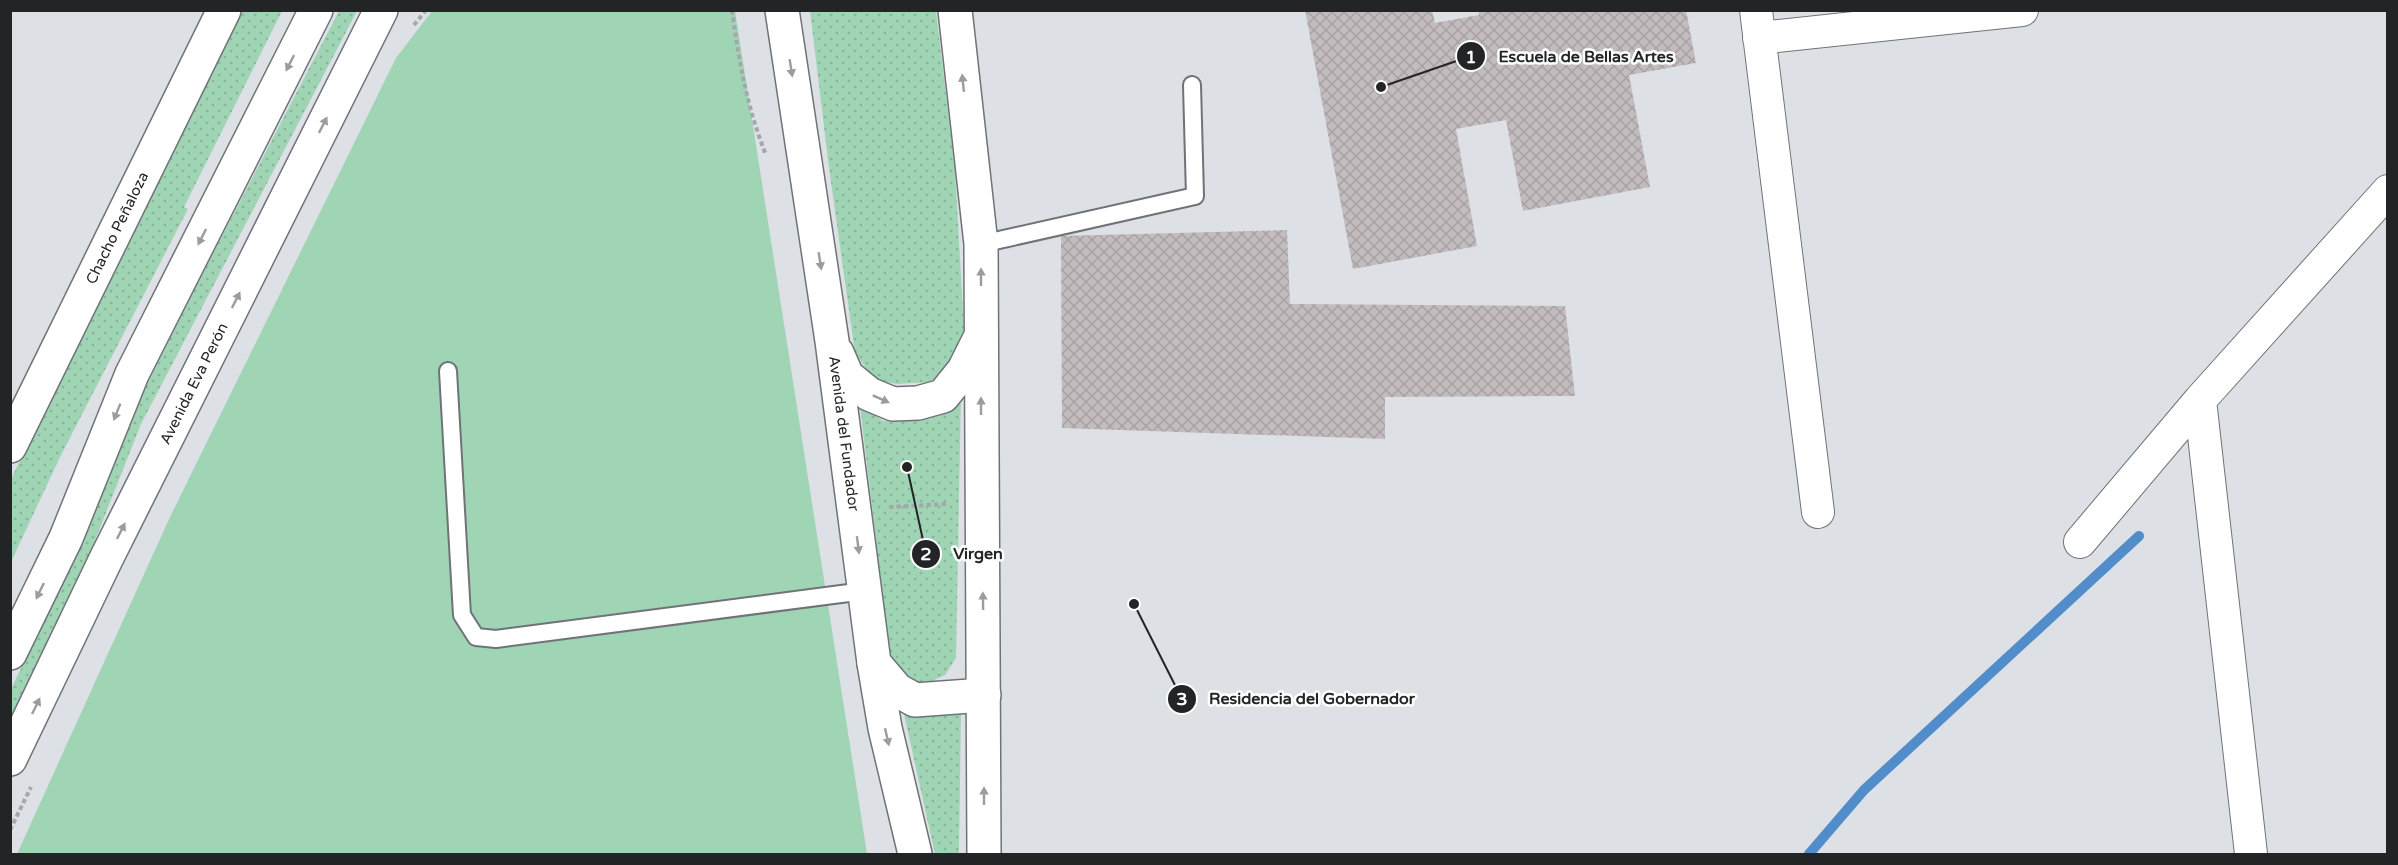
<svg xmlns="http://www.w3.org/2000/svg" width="2398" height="865" viewBox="0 0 2398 865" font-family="'Varela Round',sans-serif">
<defs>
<pattern id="grass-dots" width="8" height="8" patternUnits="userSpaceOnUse" patternTransform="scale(1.5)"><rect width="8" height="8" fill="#9fd4b4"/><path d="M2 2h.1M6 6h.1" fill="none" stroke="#89b69b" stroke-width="1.8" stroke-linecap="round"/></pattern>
<pattern id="building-cross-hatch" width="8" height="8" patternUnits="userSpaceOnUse" patternTransform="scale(1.5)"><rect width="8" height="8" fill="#c3bcbe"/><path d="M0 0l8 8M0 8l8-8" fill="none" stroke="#a7a1a3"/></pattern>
</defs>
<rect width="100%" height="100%" fill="#dde1e6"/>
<path fill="url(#grass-dots)" d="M242 11H282L184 207 188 209 60 457 11 562V479Z
M339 11H357L141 424 92 548 11 718 10 691 81 543 129 415Z
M810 11H936L955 170 964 329 956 361 930 382 897 384 875 380 855 353 829 168Z
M961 393 956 658 945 675 923 685 904 676 890 657 860 406 883 421 928 419 946 413Z
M961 711 959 854H935L904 714Z"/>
<path fill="#9fd4b4" d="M432 11H735L867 854H17L170 517 396 58Z"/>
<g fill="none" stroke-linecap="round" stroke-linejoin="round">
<path stroke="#508dca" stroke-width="10" d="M1809 854 1864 790 2139 536"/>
</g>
<path fill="url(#building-cross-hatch)" d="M1305 10H1432L1435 23 1479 15 1478 10H1686L1696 63 1629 75 1650 187 1523 211 1506 120 1456 129 1477 246 1353 269Z
M1287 230 1290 304 1565 306 1575 396 1385 397V439L1062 428 1061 236Z"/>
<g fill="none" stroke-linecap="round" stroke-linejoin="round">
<defs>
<path id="lane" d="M981 244 1195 196 1192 85
M448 371 462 615 476 637 496 639 864 591"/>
<path id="street" d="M1756 10 1818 512
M1759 38 2022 10
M2200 400 2251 854
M2080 542 2200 400 2388 191"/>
<g id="secondary">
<path id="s1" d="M782 10 832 341 874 663 885 728 915 854"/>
<path d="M955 10 981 244 984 854"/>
<path d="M837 353 847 376 869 394 893 404 918 403 943 396 964 370 979 340"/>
<path id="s2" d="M10 446 224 10"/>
<path d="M874 663 897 690 915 700 984 695"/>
</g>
<g id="primary">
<path d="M10 653 66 538 132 374 316 10"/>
<path id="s3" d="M10 759 106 559 381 10"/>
</g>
</defs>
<use href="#lane" stroke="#6f7377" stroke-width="20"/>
<use href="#street" stroke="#6f7377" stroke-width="34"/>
<use href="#secondary" stroke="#6f7377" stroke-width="36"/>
<use href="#primary" stroke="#6f7377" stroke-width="36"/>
<path stroke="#a4a8ac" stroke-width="4" stroke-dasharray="4.5 3" stroke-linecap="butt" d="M732 10C739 62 747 107 766 155
M414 25 426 10
M889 507 948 504
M10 830 31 787"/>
<use href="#lane" stroke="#fff" stroke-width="16"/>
<use href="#street" stroke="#fff" stroke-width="32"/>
<use href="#secondary" stroke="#fff" stroke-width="33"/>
<use href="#primary" stroke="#fff" stroke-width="33"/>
</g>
<defs><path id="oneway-solid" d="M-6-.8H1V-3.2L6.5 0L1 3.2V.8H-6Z" transform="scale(1.5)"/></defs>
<g fill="#9c9c9d">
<use href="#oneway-solid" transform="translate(290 63) rotate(117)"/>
<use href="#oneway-solid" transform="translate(791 68) rotate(81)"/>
<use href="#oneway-solid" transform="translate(963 83) rotate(-96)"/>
<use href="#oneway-solid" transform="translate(323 125) rotate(-63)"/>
<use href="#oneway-solid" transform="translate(202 237) rotate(117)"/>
<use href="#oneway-solid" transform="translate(820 261) rotate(81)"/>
<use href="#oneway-solid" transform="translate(981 277) rotate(-90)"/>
<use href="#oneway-solid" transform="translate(236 300) rotate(-63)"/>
<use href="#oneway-solid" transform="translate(881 399) rotate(24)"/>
<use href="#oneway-solid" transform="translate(981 406) rotate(-90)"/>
<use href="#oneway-solid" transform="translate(117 412) rotate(112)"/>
<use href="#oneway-solid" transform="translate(121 531) rotate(-63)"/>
<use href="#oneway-solid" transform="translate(858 545) rotate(83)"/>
<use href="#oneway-solid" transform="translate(40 591) rotate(116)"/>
<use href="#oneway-solid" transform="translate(983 601) rotate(-91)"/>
<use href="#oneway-solid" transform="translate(36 706) rotate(-64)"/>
<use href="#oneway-solid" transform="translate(887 737) rotate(77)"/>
<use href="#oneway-solid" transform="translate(984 796) rotate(-90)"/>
</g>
<g text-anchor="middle" stroke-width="5" stroke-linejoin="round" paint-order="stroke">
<g font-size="15" fill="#222426" stroke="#fff">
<text dy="5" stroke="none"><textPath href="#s2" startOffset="243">Chacho Peñaloza</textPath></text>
<text dy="5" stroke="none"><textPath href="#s3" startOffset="418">Avenida Eva Perón</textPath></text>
<text dy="5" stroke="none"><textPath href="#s1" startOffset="428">Avenida del Fundador</textPath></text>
</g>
</g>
<path fill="none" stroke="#222426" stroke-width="2" d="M1381 87L1471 56M907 467L926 554M1134 604L1182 699"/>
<g fill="#222426" stroke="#fff" stroke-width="2">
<circle cx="1381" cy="87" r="6"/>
<circle cx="907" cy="467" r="6"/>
<circle cx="1134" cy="604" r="6"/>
<circle cx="1471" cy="56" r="15"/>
<circle cx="926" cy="554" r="15"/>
<circle cx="1182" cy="699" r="15"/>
</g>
<g font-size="18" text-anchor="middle" font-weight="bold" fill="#fff">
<text x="1471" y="63">1</text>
<text x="926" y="560">2</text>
<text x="1182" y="705">3</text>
</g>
<g font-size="16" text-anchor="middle" font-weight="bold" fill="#222426" stroke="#fff" stroke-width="5" stroke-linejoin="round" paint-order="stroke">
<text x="1586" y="62">Escuela de Bellas Artes</text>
<text x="978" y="559">Virgen</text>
<text x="1312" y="704">Residencia del Gobernador</text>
</g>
<rect width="2398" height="865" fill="none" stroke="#222426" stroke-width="24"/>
</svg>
